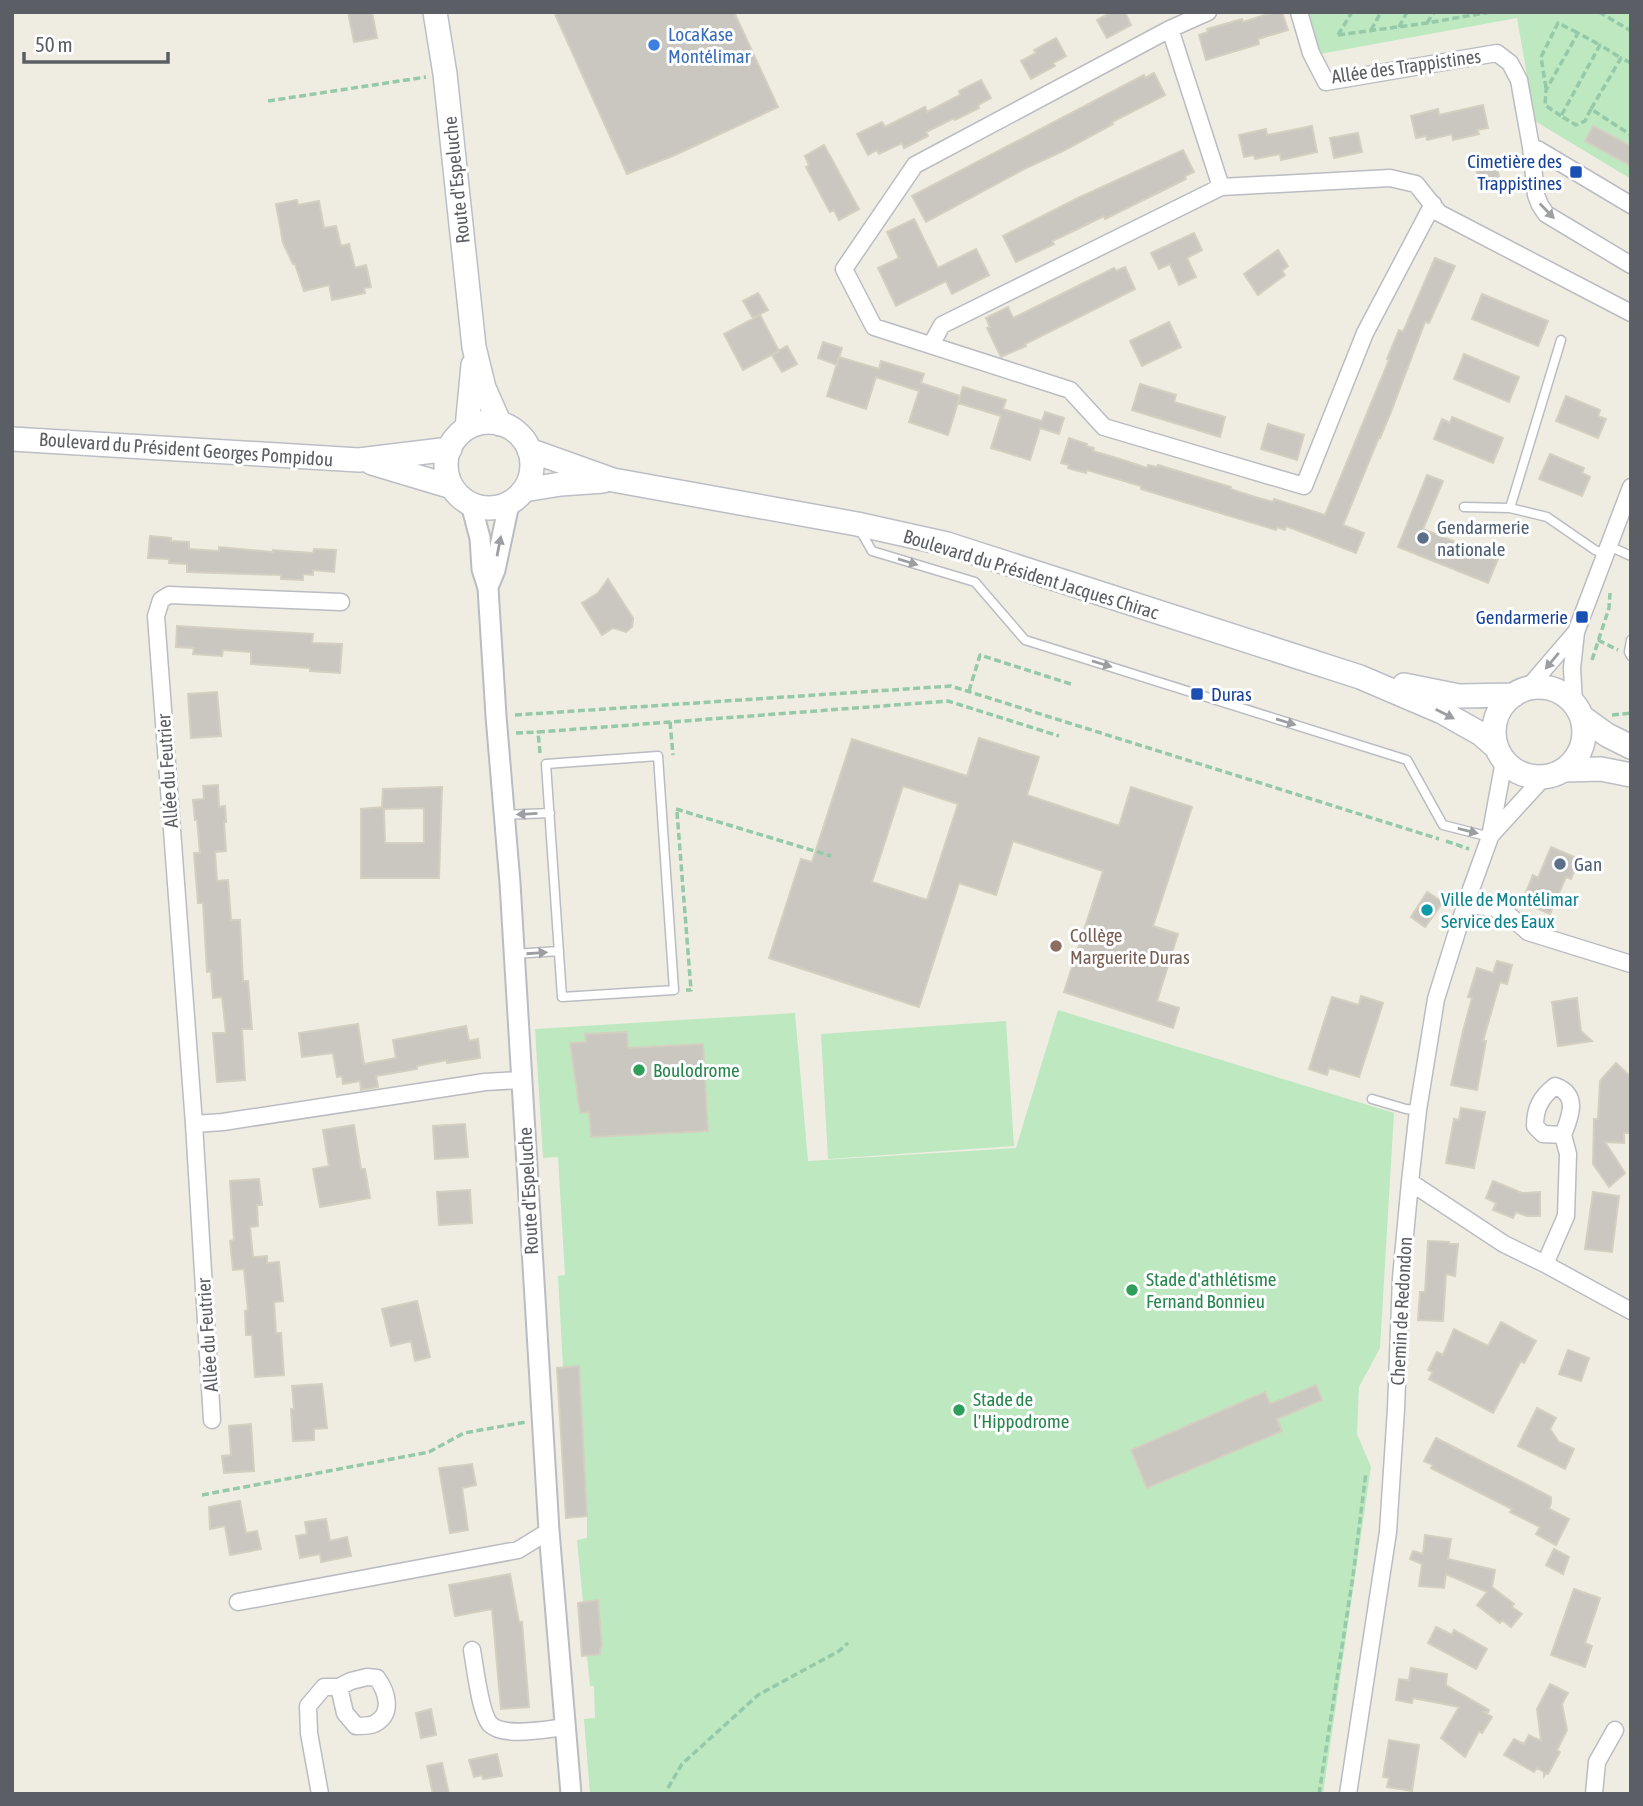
<svg xmlns="http://www.w3.org/2000/svg" width="1643" height="1806" viewBox="0 0 1643 1806" font-family="'Asap Condensed',sans-serif">
<rect width="100%" height="100%" fill="#efede2"/>
<path fill="#bde8c0" d="M1307 12H1631V179L1535 121 1517 18 1320 54Z
M1058 1010 1394 1113 1380 1348 1359 1387 1357 1434 1371 1467 1323 1794H590L584 1719 595 1718 594 1686H590L587 1656H582L578 1603 583 1602 577 1540 587 1538V1517L566 1518 557 1368 563 1367 558 1276 565 1275 558 1157 543 1158 535 1029 795 1013 808 1161 1016 1148Z
M1006 1021 1014 1146 828 1159 821 1034Z"/>
<path fill="#c9c7bf" stroke="#d4cfc0" stroke-width="2" fill-rule="evenodd" d="M348 12H372L377 38 354 42Z
M554 12H734L778 107 675 155 627 174Z
M1112 12H1125L1131 25 1107 38 1097 20Z
M1274 12H1282L1288 30 1258 39 1259 44 1206 60 1199 35 1208 32 1207 29 1225 24 1242 19 1243 22Z
M1056 38 1066 56 1053 63 1055 66 1031 79 1021 61 1036 53 1034 50Z
M1154 73 1165 95 1112 122 1113 124 1063 151 1026 168 926 222 912 196 1144 75 1145 78Z
M981 80 991 98 978 105 979 108 955 120 954 118 926 132 928 136 904 148 902 143 879 154 877 150 868 155 857 134 882 122 885 127 925 107 927 112 960 95 959 91Z
M1483 105 1488 128 1477 130 1479 134 1453 140 1452 134 1427 140 1426 136 1416 138 1411 116 1438 109 1439 115Z
M1312 126 1317 152 1281 160 1280 154 1255 159 1254 155 1244 157 1239 135 1266 129 1267 135Z
M1593 126 1631 146V166L1585 141Z
M1358 133 1362 152 1334 158 1330 138Z
M824 145 859 209 839 220 834 210 830 212 806 167 809 165 805 156Z
M1183 150 1194 172 1185 176 1186 179 1105 219 1104 216 1061 237 1052 241 1054 244 1016 262 1003 236 1078 198Z
M1495 158 1501 186 1481 191 1475 163Z
M297 200 298 205 319 201 324 228 336 226 341 246 349 244 355 268 366 265 371 287 364 288 365 293 332 300 329 285 304 291 295 264H293L283 243 276 204Z
M914 219 938 268 976 249 989 275 952 294 946 281 896 306 878 268 899 258 887 232Z
M1194 233 1202 250 1187 258 1196 277 1179 285 1170 264 1159 269 1151 253Z
M1278 250 1288 266 1282 271 1285 275 1258 295 1244 274Z
M1435 258 1455 266 1429 323 1425 322 1391 412 1380 438 1379 437 1343 525 1364 533 1356 553 1286 526 1285 530 1277 527 1276 530 1141 489V486L1087 470 1086 473 1068 468 1069 465 1061 463 1069 438 1087 444 1086 446 1094 448 1093 451 1120 459 1147 468 1148 465 1157 467 1158 465 1231 487 1230 489 1252 496 1273 502 1274 499 1325 515 1389 360 1387 359 1399 330 1403 332Z
M1125 267 1135 289 1025 344 1026 346 1001 357 987 328 990 327 986 318 1008 307 1013 318 1114 268 1116 271Z
M758 293 768 310 753 318 743 301Z
M1482 294 1548 321 1538 346 1472 319Z
M760 315 779 351 743 370 724 334Z
M1169 322 1181 347 1142 366 1130 341Z
M823 342 842 348 837 365 818 358Z
M787 346 797 364 782 372 772 355Z
M1464 354 1519 377 1509 402 1454 379Z
M839 357 879 369 881 361 924 374 921 383 960 396 948 435 909 422 919 391 876 377 866 409 827 396Z
M1140 384 1176 395 1174 402 1225 417 1220 437 1132 410Z
M963 387 1006 400 1003 409 1042 421 1045 412 1064 418 1059 434 1040 428 1030 460 991 448 1001 416 958 403Z
M1566 396 1600 410 1598 416 1606 419 1598 438 1556 421Z
M1452 417 1503 438 1493 463 1434 439 1442 419 1450 423Z
M1268 424 1304 435 1297 460 1261 449Z
M1550 454 1584 468 1582 473 1590 477 1582 496 1539 479Z
M1427 475 1443 481 1423 529 1498 559 1488 583 1398 547Z
M150 536 171 538V541L189 542V549L219 551V547L273 552V550L313 553 314 549 336 550 334 572 313 570V575L303 574V580L281 579V575L187 572V564L169 563V559L148 558Z
M608 579 633 618V621L632 627 626 632 613 628 602 635 582 603 598 593Z
M177 626 313 634 312 643 342 644 340 673 310 671V668L251 664V652L223 650 222 656 193 654 194 648 176 647Z
M217 692 221 736 191 738 188 694Z
M979 738 1039 757 1027 795 1119 826 1131 787 1192 807 1153 926 1178 934 1157 1001 1179 1008 1173 1028 1064 992 1103 871 1013 841 996 895 959 883 919 1007 769 958 801 859 812 862 852 739 967 776ZM903 786 958 804 927 900 872 882Z
M218 785 219 807 225 806 226 822H224L226 851 215 852 217 881 228 880 231 920H240L243 981H248L252 1029H242L245 1080 217 1082 213 1033H226L222 997 213 998 211 971 207 972 203 903H198L194 853H200L197 820H195L193 800 204 799 203 786Z
M442 787 439 878H361V809L382 807 383 789ZM424 808V843H385L384 809Z
M1551 847 1579 859 1571 879 1566 877 1550 914 1522 902 1533 875 1538 878Z
M1427 892 1443 902 1425 927 1411 917Z
M1497 961 1512 965 1507 984 1500 982 1483 1041H1486L1477 1090 1451 1085 1463 1031 1472 998 1468 997 1477 968 1493 973Z
M1361 996 1383 1003 1359 1077 1329 1068 1327 1075 1309 1069 1332 997 1359 1005Z
M1577 998 1581 1031 1592 1041 1558 1046 1552 1002Z
M358 1024 364 1064 396 1058 393 1040 466 1026 469 1041 478 1039 480 1058 447 1063V1060L417 1066V1069L376 1076 378 1087 361 1090 360 1081 343 1084 342 1076 337 1077 333 1053 302 1057 299 1033Z
M627 1032 628 1048 703 1044 708 1131 591 1137 589 1112 580 1113 570 1043 586 1042 585 1034Z
M1616 1063 1631 1077V1133H1624V1143L1605 1142 1625 1173 1609 1187 1593 1164 1594 1119H1598L1600 1081Z
M1461 1108 1485 1112 1474 1168 1446 1163 1454 1119 1459 1120Z
M465 1124 468 1157 435 1159 433 1126Z
M354 1125 361 1169H365L370 1198 320 1207 313 1169 329 1166 323 1130Z
M259 1179 262 1205H257L258 1226 250 1227 253 1257 267 1256V1263L279 1262 283 1301 274 1302 276 1333H281L284 1375 255 1377 252 1335H246L245 1311 248 1310 244 1269 233 1270 230 1241 234 1240 230 1181Z
M1493 1181 1522 1193 1540 1192V1216H1527L1516 1212 1513 1218 1493 1210 1496 1203 1486 1198Z
M470 1190 472 1223 439 1225 437 1192Z
M1593 1192 1619 1196 1612 1252 1585 1249Z
M1428 1241 1449 1242V1244H1458L1455 1276 1446 1274 1443 1321 1418 1320 1420 1292H1425Z
M417 1301 430 1357 415 1361 411 1341 391 1346 382 1309Z
M1501 1322 1536 1341 1524 1363 1521 1361 1493 1413 1429 1379 1433 1372 1428 1370 1437 1352 1443 1355 1454 1329 1488 1346Z
M1568 1350 1589 1358 1581 1381 1559 1374Z
M579 1366 587 1516 566 1518 557 1368Z
M322 1384 327 1428 314 1429V1440L293 1441 291 1409H294L292 1386Z
M1316 1385 1322 1400 1277 1419 1282 1431 1147 1488 1131 1450 1265 1392 1270 1404Z
M1537 1408 1556 1418 1550 1429 1559 1442 1574 1449 1565 1469 1518 1446Z
M251 1424 254 1471 224 1473 222 1456 231 1455 229 1426Z
M1436 1438 1551 1497V1503L1549 1509 1569 1519 1556 1545 1536 1534 1540 1527 1510 1512 1512 1509 1431 1468 1433 1465 1424 1461Z
M472 1464 476 1485 462 1488 468 1530 450 1533 439 1468Z
M240 1501 246 1533 257 1531 261 1549 230 1555 225 1526 210 1529 209 1507Z
M326 1519 330 1541 347 1537 351 1556 321 1562 320 1554 300 1558 296 1536 307 1534 305 1522Z
M1425 1535 1451 1539 1448 1559 1495 1570 1492 1587 1514 1604 1512 1607 1522 1614 1511 1627 1502 1620 1500 1623 1477 1605 1487 1592 1446 1574 1444 1588 1419 1586 1422 1564 1410 1559 1413 1551 1423 1554Z
M1554 1549 1569 1557 1563 1574 1546 1565Z
M510 1574 519 1622H522L529 1707 501 1709 492 1609 455 1616 449 1585Z
M1574 1589 1600 1598 1585 1643 1592 1646 1585 1667 1551 1655Z
M598 1600 602 1647 600 1648V1654L582 1656 578 1603Z
M1436 1627 1452 1635 1454 1630 1487 1649 1476 1669 1428 1643Z
M1411 1668 1447 1674 1446 1685 1489 1710 1488 1712H1484L1492 1717 1482 1733 1479 1731 1465 1757 1441 1738 1459 1707 1413 1698 1412 1703 1396 1700 1399 1679 1409 1680Z
M1550 1684 1568 1693 1562 1704 1567 1730 1557 1750 1560 1752 1548 1774 1546 1773 1544 1776V1772L1537 1768 1534 1772 1504 1755 1514 1739 1524 1744 1529 1735 1541 1741 1537 1709Z
M431 1709 436 1735 421 1738 416 1713Z
M1389 1740 1419 1745 1412 1791 1387 1787 1389 1778 1383 1777Z
M497 1754 502 1776 483 1779 482 1775 474 1777 469 1760Z
M442 1763 449 1794H433L427 1766Z"/>
<g fill="none" stroke-linecap="round" stroke-linejoin="round">
<defs>
<path id="service" d="M1561 340 1510 508 1547 517 1595 550 1605 554
M1464 507 1510 508
M860 530 872 551 975 582 1025 640 1407 760 1443 825 1490 837
M1609 546 1631 556
M1631 640 1629 652 1631 656
M658 756 674 990 562 997 546 764Z
M505 815 550 813
M514 954 559 951
M1372 1099 1406 1109 1418 1110"/>
<path id="minor" d="M1299 12 1311 53 1326 82 1497 53 1510 63 1519 80 1531 147 1536 195 1540 205 1546 214 1631 265
M1170 29 1208 12
M1531 147 1539 150 1631 205
M1221 187 1170 29 915 165 844 269 874 327 1070 390 1104 427 1304 486 1365 333 1433 204
M931 345 942 325 1221 187 1390 178 1416 184 1439 213 1631 313
M1527 689 1576 632
M1574 704 1572 668 1576 632 1631 487
M1491 835 1544 777
M1466 903 1478 906 1494 908 1510 916 1528 932 1631 964
M1555 1086C1580 1095 1570 1117 1563 1135L1543 1134 1535 1126C1535 1108 1541 1097 1555 1086Z
M194 1124 156 616 161 600 169 595 341 602
M1410 1182 1504 1244 1545 1264 1631 1311
M1545 1264 1566 1216 1568 1154 1563 1135
M212 1420 194 1124 223 1122 485 1082 521 1080
M238 1602 518 1550 549 1531
M472 1650C475 1666 480 1713 490 1724 503 1738 547 1729 565 1727
M320 1794 309 1733 308 1706 324 1687H339L351 1681 367 1677 377 1678C387 1692 394 1714 374 1724 369 1726 362 1726 356 1726L345 1713 339 1687
M1348 1794 1388 1532 1396 1409 1401 1278 1410 1182 1418 1110 1436 999 1466 903 1490 837 1504 761
M1594 1794 1597 1762 1615 1730"/>
<path id="tertiary" d="M471 504 480 538 482 569 488 588 496 716 510 883 549 1531 571 1794
M488 587 495 570 509 504"/>
<path id="secondary" d="M435 12 445 74 474 347 484 388 500 424
M446 465a43 43 0 1 1 86 0a43 43 0 1 1-86 0Z
M467 428 473 365
M12 439 359 460 450 449
M529 450 613 480 857 524 947 544 1360 677 1442 712 1481 734 1497 748
M372 463 452 487
M524 490 561 484 603 481
M1404 685 1459 696 1514 695
M1494 732a45 45 0 1 1 90 0a45 45 0 1 1-90 0Z
M1582 717 1607 735 1631 747
M1565 770 1601 769 1631 775"/>
</defs>
<use href="#service" stroke="#babcc2" stroke-width="11"/>
<use href="#minor" stroke="#babcc2" stroke-width="19"/>
<use href="#tertiary" stroke="#babcc2" stroke-width="23"/>
<use href="#secondary" stroke="#bbbec5" stroke-width="26"/>
<path stroke="#95c9a8" stroke-width="3.5" stroke-dasharray="7 3.5" stroke-linecap="butt" d="M1599 12 1631 31
M1427 23 1434 12
M1399 27 1407 12
M1371 30 1381 12
M1338 35 1427 23 1490 12
M1338 35 1352 12
M1631 63 1621 58 1591 109 1631 135
M1546 88 1541 57 1558 23 1578 33
M268 101 426 77
M1591 109 1585 121 1576 125 1561 116 1600 45 1621 58
M1561 116 1545 105 1546 90 1578 33 1600 45
M1598 640 1618 650
M1592 660 1609 608 1610 593
M969 691 980 655 1074 685
M515 715 951 686 1439 839
M1612 715 1631 713
M670 722 673 755
M516 733 538 732
M540 753 538 732 948 701 1059 736
M676 809 831 856
M677 812 691 990H686
M1446 841 1469 849
M202 1495 429 1452 464 1433 526 1422
M668 1788 682 1764 758 1695 839 1651 848 1643
M1319 1794 1353 1576 1366 1472"/>
<use href="#service" stroke="#fff" stroke-width="8"/>
<use href="#minor" stroke="#fff" stroke-width="16"/>
<use href="#tertiary" stroke="#fff" stroke-width="19"/>
<use href="#secondary" stroke="#fff" stroke-width="23"/>
</g>
<defs><path id="oneway-solid" d="M-6-.8H1V-3.2L6.5 0L1 3.2V.8H-6Z" transform="scale(1.75)"/></defs>
<g fill="#9d9ea2">
<use href="#oneway-solid" transform="translate(1547 211) rotate(46)"/>
<use href="#oneway-solid" transform="translate(499 546) rotate(-79)"/>
<use href="#oneway-solid" transform="translate(908 562) rotate(17)"/>
<use href="#oneway-solid" transform="translate(1552 661) rotate(130)"/>
<use href="#oneway-solid" transform="translate(1102 664) rotate(17)"/>
<use href="#oneway-solid" transform="translate(1445 714) rotate(27)"/>
<use href="#oneway-solid" transform="translate(1286 722) rotate(17)"/>
<use href="#oneway-solid" transform="translate(527 814) rotate(177)"/>
<use href="#oneway-solid" transform="translate(1468 831) rotate(14)"/>
<use href="#oneway-solid" transform="translate(537 953) rotate(-4)"/>
</g>
<circle fill="#3f7fe0" stroke="#fff" stroke-width="2.5" cx="654" cy="45" r="7"/>
<g fill="#1a4fb4" stroke="#fff" stroke-width="2.5">
<rect x="1569" y="165" width="14" height="14" rx="3.5"/>
<rect x="1575" y="610" width="14" height="14" rx="3.5"/>
<rect x="1190" y="687" width="14" height="14" rx="3.5"/>
</g>
<g fill="#5c6f8a" stroke="#fff" stroke-width="2.5">
<circle cx="1423" cy="538" r="7"/>
<circle cx="1560" cy="864" r="7"/>
</g>
<circle fill="#0f9aa8" stroke="#fff" stroke-width="2.5" cx="1427" cy="910" r="7"/>
<circle fill="#8d6e63" stroke="#fff" stroke-width="2.5" cx="1056" cy="946" r="7"/>
<g fill="#2e9e5b" stroke="#fff" stroke-width="2.5">
<circle cx="639" cy="1070" r="7"/>
<circle cx="1132" cy="1290" r="7"/>
<circle cx="959" cy="1410" r="7"/>
</g>
<g text-anchor="middle" stroke-width="6" stroke-linejoin="round" paint-order="stroke">
<g font-size="19" fill="#366cbe" stroke="#fff" text-anchor="start">
<text x="668" y="41">LocaKase<tspan x="668" dy="22">Montélimar</tspan></text>
</g>
<g font-size="19" fill="#5b5e64" stroke="#fff">
<text transform="translate(1406 66) rotate(-8)" y="7">Allée des Trappistines</text>
<text transform="translate(456 180) rotate(-96)" y="7">Route d'Espeluche</text>
<text transform="translate(186 449) rotate(4)" y="7">Boulevard du Président Georges Pompidou</text>
<text transform="translate(1031 574) rotate(17)" y="7">Boulevard du Président Jacques Chirac</text>
<text transform="translate(167 771) rotate(-94)" y="7">Allée du Feutrier</text>
<text transform="translate(528 1191) rotate(-93)" y="7">Route d'Espeluche</text>
<text transform="translate(1401 1311) rotate(-87)" y="7">Chemin de Redondon</text>
<text transform="translate(207 1335) rotate(-94)" y="7">Allée du Feutrier</text>
</g>
<g font-size="19" fill="#164399" stroke="#fff" text-anchor="end">
<text x="1562" y="168">Cimetière des<tspan x="1562" dy="22">Trappistines</tspan></text>
<text x="1568" y="624">Gendarmerie</text>
<text x="1211" y="701" text-anchor="start">Duras</text>
</g>
<g font-size="19" fill="#4e5e75" stroke="#fff" text-anchor="start">
<text x="1437" y="534">Gendarmerie<tspan x="1437" dy="22">nationale</tspan></text>
<text x="1574" y="871">Gan</text>
</g>
<g font-size="19" fill="#0d838f" stroke="#fff" text-anchor="start">
<text x="1441" y="906">Ville de Montélimar<tspan x="1441" dy="22">Service des Eaux</tspan></text>
</g>
<g font-size="19" fill="#785e54" stroke="#fff" text-anchor="start">
<text x="1070" y="942">Collège<tspan x="1070" dy="22">Marguerite Duras</tspan></text>
</g>
<g font-size="19" fill="#27864d" stroke="#fff" text-anchor="start">
<text x="653" y="1077">Boulodrome</text>
<text x="1146" y="1286">Stade d'athlétisme<tspan x="1146" dy="22">Fernand Bonnieu</tspan></text>
<text x="973" y="1406">Stade de<tspan x="973" dy="22">l'Hippodrome</tspan></text>
</g>
</g>
<rect width="1643" height="1806" fill="none" stroke="#5b5e64" stroke-width="28"/>
<path d="M24 52v10h144v-10" fill="none" stroke="#5b5e64" stroke-width="3.5"/>
<text x="35" y="52" font-size="21" fill="#5b5e64" stroke="#ffffff" stroke-width="5" paint-order="stroke">50 m</text>
</svg>
